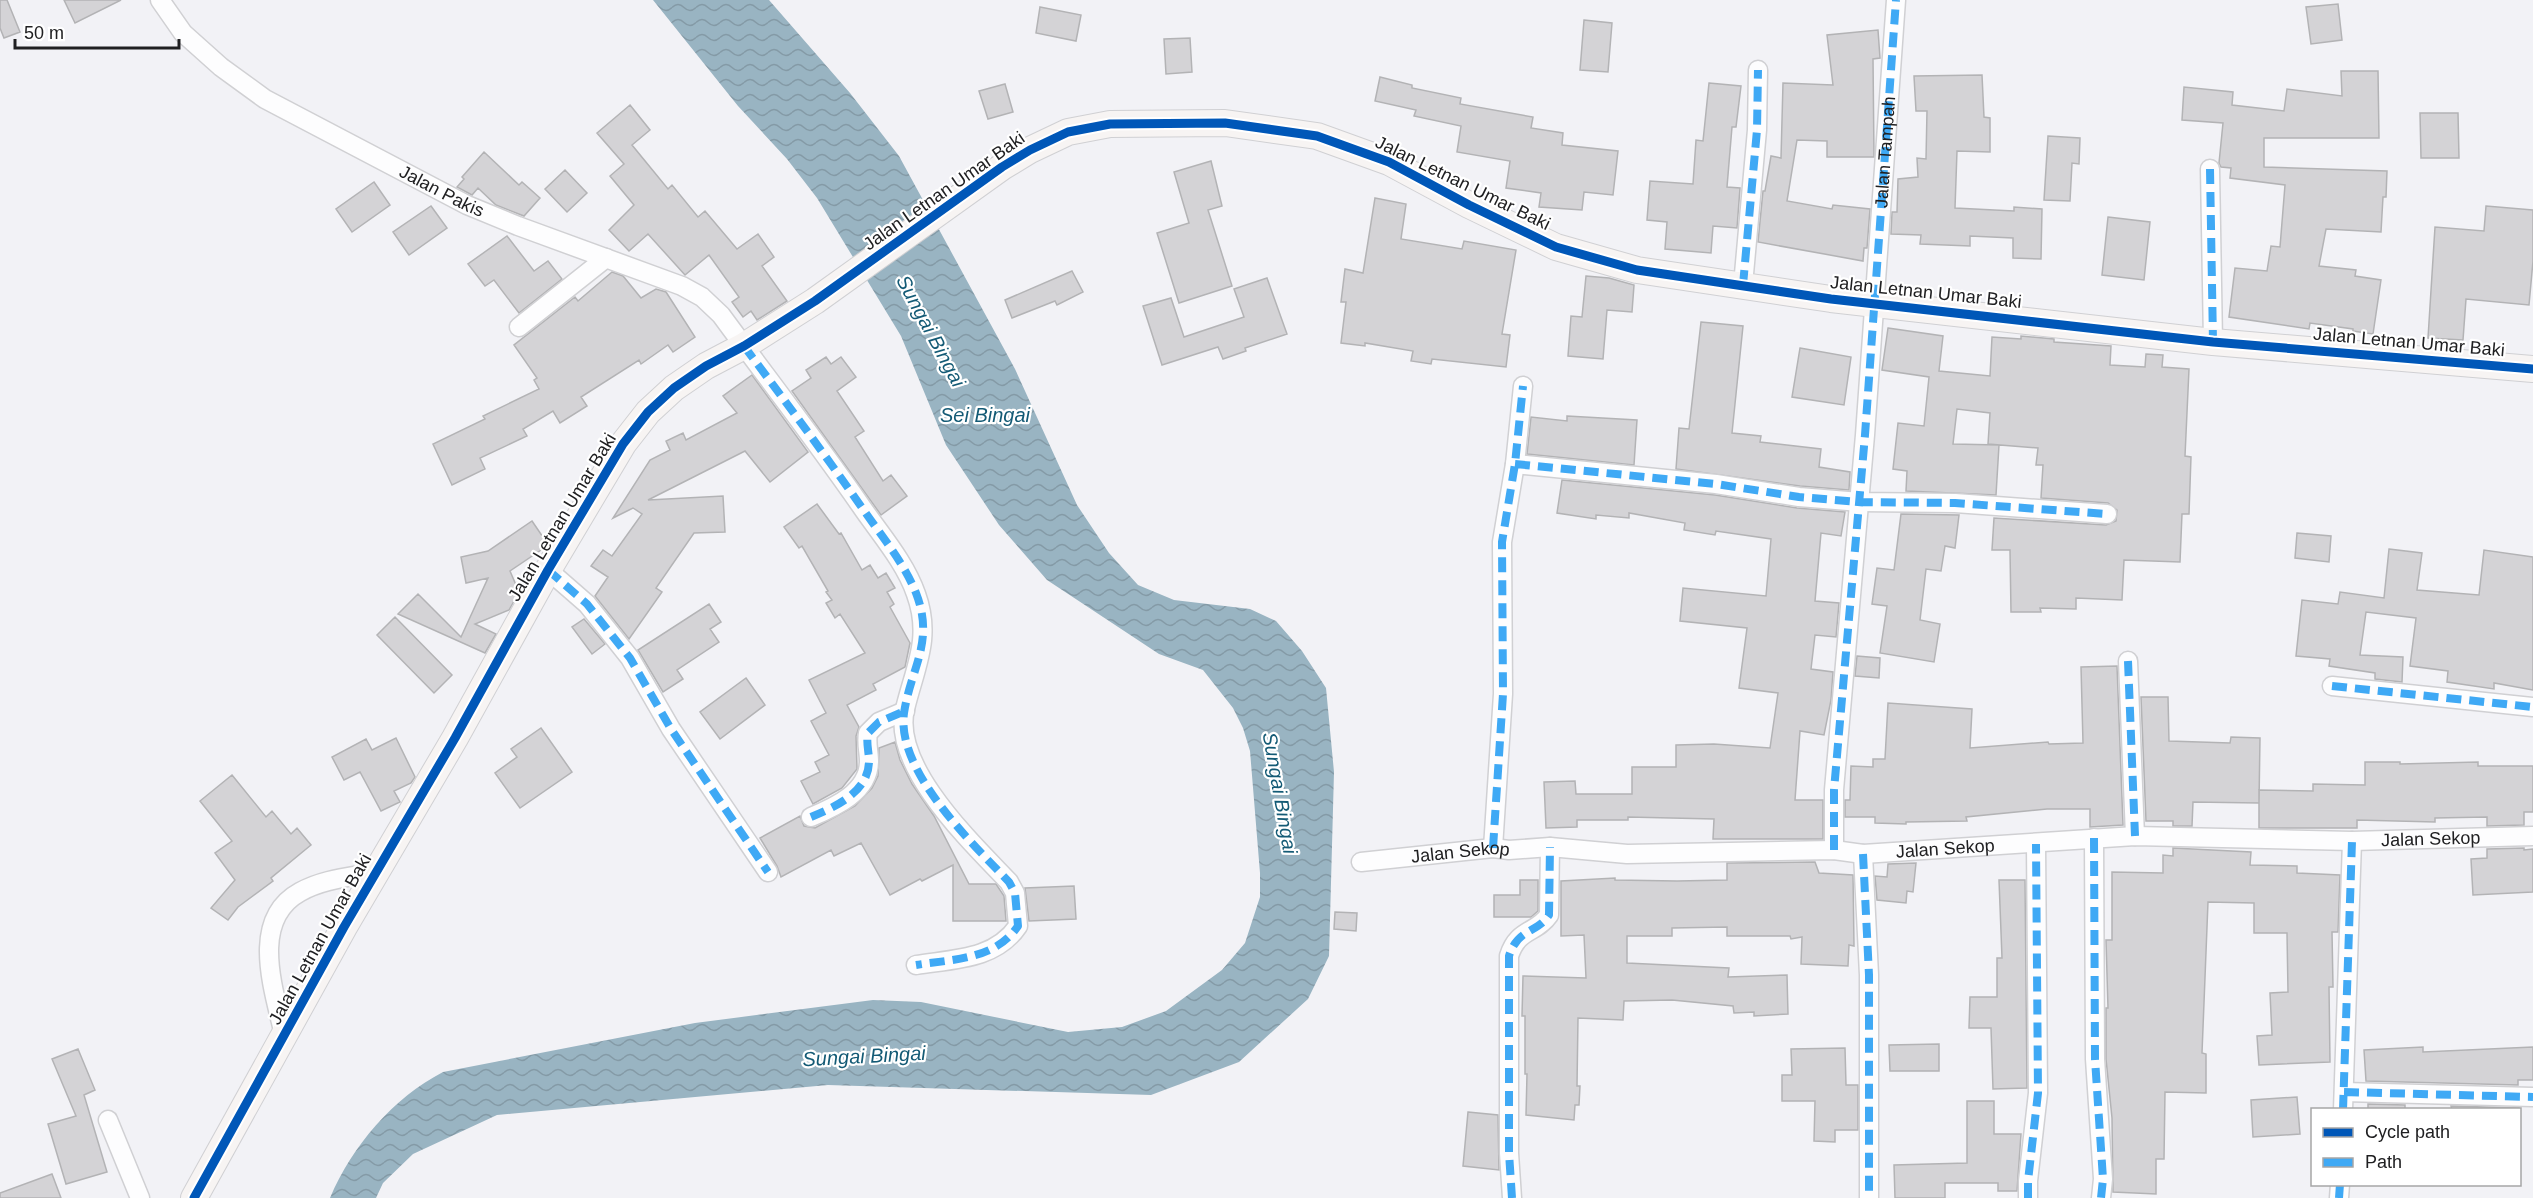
<svg xmlns="http://www.w3.org/2000/svg" width="2533" height="1198" viewBox="0 0 2533 1198" font-family="Helvetica,sans-serif">
<defs>
<pattern id="water-waves" width="16" height="10" patternUnits="userSpaceOnUse" patternTransform="scale(1.5)"><rect width="16" height="10" fill="#99b4c2"/><path d="M0 5q4-4 8 0t8 0" fill="none" stroke="#849aa6"/></pattern>
</defs>
<rect width="100%" height="100%" fill="#f2f2f6"/>
<path fill="url(#water-waves)" d="M653 0H769L850 93 899 156 1015 369 1077 505 1109 553 1138 585 1174 600 1250 609 1276 621 1302 651 1326 688 1334 772 1329 956 1308 999 1239 1062 1151 1095 828 1085 497 1115 413 1154 383 1183 376 1198H330C352 1146 393 1098 443 1072L695 1023 873 1000 921 1002 1068 1032 1122 1027 1166 1011 1222 970 1245 943 1260 897V873L1250 751 1243 728 1233 708 1203 670 1159 654 1047 580 999 525 946 445 901 336 817 198 787 159 738 106Z"/>
<path fill="#d4d3d6" stroke="#b3b3b5" stroke-width="1.5" d="M0 0H7L20 32 4 38 0 28Z
M64 0H121L75 23Z
M2338 4 2342 40 2311 44 2306 7Z
M1040 7 1081 15 1076 41 1036 33Z
M1584 20 1612 23 1608 72 1580 70Z
M1878 30 1880 58 1873 59 1874 157H1827V141L1797 140 1787 201 1832 209 1833 205 1870 209 1867 248H1864L1863 261 1758 242 1763 191H1765L1771 156 1781 158 1783 83 1833 85 1827 35Z
M1190 38 1192 72 1166 74 1164 39Z
M2341 71H2378L2379 138H2264V167L2387 171 2386 197H2383L2381 232 2326 229 2319 266 2356 270 2355 276 2381 280 2373 334 2353 331V329L2310 323 2309 329 2229 317 2235 268 2267 271 2271 246 2280 247 2285 185 2230 178 2231 168 2221 167 2219 163 2223 123 2182 120 2184 87 2233 92 2232 105 2284 111 2287 89 2342 96Z
M1982 75 1984 117 1990 118V152L1957 151 1955 208 2014 211V207L2042 209 2041 259 2013 258V238L1970 236V246L1920 244 1921 235 1891 234 1892 212H1897L1898 179 1918 177 1917 158 1926 159 1927 111H1916L1914 76Z
M1380 77 1412 85V88L1461 98 1460 104 1533 117 1531 128 1563 133 1562 145 1618 151 1613 195 1584 192 1582 210 1539 207 1541 193 1506 188 1510 161 1457 152 1461 126 1414 116 1416 110 1375 101Z
M1709 83 1741 86 1736 127H1732L1727 187 1740 188 1737 228 1713 226 1711 253 1665 249 1667 222 1647 220 1650 181 1693 184 1696 140 1703 141Z
M1005 84 1013 112 988 119 979 91Z
M630 105 650 130 632 145 668 189 672 185 698 217 705 211 737 249 758 234 774 257 762 266 787 301 757 320 751 311 743 317 732 302 739 297 709 255 685 275 648 234 629 251 609 230 634 205 610 176 624 164 597 133Z
M2420 113H2458L2459 158H2421Z
M2048 136 2080 138 2079 164 2072 163 2070 201 2044 200Z
M484 152 519 185 522 182 540 198 524 216 496 205 478 188 472 195 457 187 464 179 462 177Z
M1211 161 1222 206 1208 210 1232 286 1179 303 1157 233 1189 223 1174 172Z
M565 170 587 193 567 212 545 189Z
M374 182 390 205 352 232 336 209Z
M1375 198 1406 204 1401 239 1462 249 1464 241 1516 250 1502 334 1510 335 1506 367 1432 359 1431 364 1411 361 1413 351 1365 343V346L1341 343 1346 302H1341L1345 269 1363 273Z
M431 206 447 228 409 255 393 232Z
M2486 206 2533 210V261L2529 305 2466 299 2463 340 2428 338 2435 227 2484 231Z
M2108 217 2150 222 2144 280 2102 275Z
M507 236 534 271 548 261 562 279 519 313 494 280 485 286 468 264Z
M1072 271 1083 292 1057 305 1055 301 1012 318 1005 300Z
M612 272 623 276 641 298 656 289 666 292 695 337 673 352 668 345 641 364 639 360 581 397 587 406 560 423 553 411 523 429 527 436 480 458 485 469 452 485 433 444 485 419 483 416 539 389 534 380 537 378 514 345 575 297 578 301Z
M1586 276 1609 278 1634 285 1632 312 1607 310 1603 359 1568 356 1571 316 1582 317Z
M1267 278 1287 334 1245 348 1246 351 1223 359 1218 347 1162 365 1143 306 1171 298 1184 337 1244 317 1234 289Z
M1701 322 1743 326 1732 433 1761 436 1760 442 1821 449 1819 467 1850 472 1849 490 1800 486 1676 469 1679 428 1689 429Z
M1888 328 1943 336 1939 371 1990 376 1992 337 2021 339V336L2054 339V342L2111 346 2110 365 2145 367 2146 354 2163 355 2162 367 2189 369 2185 456 2191 457 2189 514H2182L2180 562 2124 560 2122 600 2076 598V609L2040 608 2041 612H2011L2010 550H1992L1994 518 2106 525 2116 521 2117 510 2108 503 2041 498 2043 465H2036L2038 448 1988 444 1990 413 1957 409 1953 444 1999 445 1996 495 1906 491 1907 471 1893 469 1898 423 1924 426 1929 377 1882 370Z
M1800 348 1851 357 1844 405 1792 397Z
M826 357 831 364 841 357 856 377 837 391 864 431 855 437 883 481 891 475 907 496 881 515 792 391 811 378 806 370Z
M752 375 808 452 770 482 745 451 648 500 723 496 725 532 694 533 656 588 662 592 629 639 595 596 608 577 591 566 603 550 612 556 642 514 633 508 613 518 650 460 670 450 666 441 683 433 686 440 737 413 723 396Z
M1567 416 1637 420 1634 465 1527 454 1531 417 1567 421Z
M1562 480 1715 495 1797 508 1845 512 1841 536 1821 533 1815 601 1839 603 1836 637 1815 635 1811 669 1833 672 1831 700 1824 735 1800 731 1795 800H1823V839H1713L1714 819 1628 817V820H1577V827L1546 828 1544 782 1575 781 1576 794H1632V767H1676V745L1714 744 1770 748 1778 693 1739 688 1747 628 1680 621 1683 588 1766 596 1771 539 1716 531 1715 535 1684 530 1685 523 1629 513V518L1596 515V519L1557 513Z
M817 504 839 534 841 533 862 570 870 565 878 578 886 573 895 588 887 592 894 604 890 607 910 643 905 667 873 684 876 690 847 705 859 727 856 736 857 769 842 788 813 804 801 781 820 772 815 762 829 755 811 721 826 713 809 680 865 653 840 614 835 618 826 603 832 600 826 592 828 591 802 546 799 548 784 527Z
M1901 514 1959 515 1955 548 1945 546 1941 571 1926 569 1920 620 1940 624 1934 662 1880 653 1887 606 1872 604 1877 568 1894 570Z
M532 521 547 543 544 548 510 571 519 592 509 610 475 624 496 634 485 653 398 614 418 594 461 637 488 578 466 583 461 557 488 551Z
M2297 533 2331 536 2329 562 2295 558Z
M2389 549 2422 553 2417 590 2479 595 2484 550 2533 557V690L2494 683V689L2447 682 2448 671 2410 666 2416 618 2366 612 2360 655 2403 657 2402 682 2375 679V673L2329 666 2330 659 2296 656 2302 600 2338 604 2340 592 2384 598Z
M709 604 721 622 710 629 719 642 677 670 683 679 663 692 638 650Z
M395 617 452 675 434 693 377 635Z
M584 619 605 644 592 654 572 627Z
M1857 656 1880 658 1879 678 1855 676Z
M2117 666 2123 825 2090 827V809H2047L1966 817 1967 821 1906 822V824L1875 823V817H1845V800H1850L1851 766 1873 767V759H1885L1888 703 1972 709 1970 748 2048 742 2049 744 2083 743 2081 667Z
M746 678 765 705 720 739 700 712Z
M2141 697H2168L2169 741 2230 743 2231 737 2260 738 2259 803 2193 802 2192 826H2173V821H2146Z
M541 728 572 772 520 808 495 773 517 757 511 749Z
M396 738 415 777 411 783 394 791 400 802 381 811 360 772 344 780 332 757 366 739 372 750Z
M895 742 900 760 912 784 934 816 969 884H996L1004 896 1006 921H953V865L922 881 920 879 890 895 861 843 834 856 831 850 781 877 777 866 760 838 800 816 804 826 815 828 855 806 872 788 878 776 879 748Z
M2365 762H2400V764L2478 762V766H2533V812H2524V825L2487 826V817L2435 818V822L2357 820V828H2259V790L2313 791V784L2365 785Z
M232 775 266 817 272 811 291 834 297 828 311 845 271 878 273 881 238 907 228 920 211 908 235 880 215 853 232 841 200 801Z
M2173 848 2251 852 2250 865 2297 866V873L2340 875 2338 932H2332L2333 987H2329L2330 1062 2259 1065 2257 1036 2272 1035 2270 993 2288 992 2287 933H2254V903L2208 902 2202 1053 2206 1054V1093L2165 1092 2164 1159H2156V1194L2113 1192 2112 1118 2106 1059V1008H2108L2106 940H2112V872L2163 873V855L2173 856Z
M2524 848V850L2533 849V892L2473 895 2471 859 2487 858V849Z
M1815 862 1819 873 1853 875 1854 946 1849 945 1848 966 1801 964 1802 937 1791 939 1790 936H1727V927L1672 928V936H1627V963L1729 968 1728 977 1787 975 1788 1014 1754 1016V1012L1734 1013 1733 1006 1672 1000 1624 1001 1623 1020 1578 1018 1577 1086H1580L1579 1105H1575L1574 1120 1526 1115 1527 1074H1525V1016H1522L1523 976 1586 978 1584 935 1561 936V881L1615 878V880L1677 881 1727 880V863Z
M1916 863 1913 892 1907 891 1906 903 1877 900 1875 876 1887 877 1888 864Z
M1520 880H1538V911L1531 917H1494V895H1520Z
M1999 880H2025L2027 1088 1993 1089 1991 1028H1969L1970 997H1997V958H2002Z
M1074 886 1076 919 1029 921 1025 888Z
M1335 912 1357 913 1356 931 1334 929Z
M1939 1044V1071H1890L1889 1045Z
M2423 1047V1052L2533 1047V1080H2518V1085L2366 1081 2364 1050Z
M1845 1048 1846 1085H1858V1130H1835V1142L1814 1141 1815 1101H1782V1075H1792L1791 1049Z
M78 1049 95 1090 84 1095 107 1172 66 1184 48 1124 76 1116 52 1059Z
M2297 1097 2300 1134 2253 1137 2251 1100Z
M1967 1101H1994V1134H2021L2017 1191H1998V1183H1945V1198H1895L1894 1165 1967 1163Z
M2368 1104 2405 1105V1110H2368Z
M2451 1106 2519 1108V1110H2452Z
M1468 1112 1498 1115 1499 1170 1463 1166Z
M52 1174 61 1198H0V1193Z"/>
<g fill="none" stroke-linecap="round" stroke-linejoin="round">
<defs>
<g id="street">
<path id="s1" d="M160 0 183 33 221 67 265 99 467 205 518 226 682 286 702 297 721 315C768 379 816 441 861 506 880 534 905 562 916 594 932 638 915 667 905 709 891 767 973 844 1009 882L1015 893 1018 926C995 960 953 959 916 965"/>
<path d="M2210 169 2213 342"/>
<path d="M1743 285 1757 130 1758 70"/>
<path d="M519 327 606 258"/>
<path d="M1515 464 1716 484 1799 497 1860 502 1955 503 2107 514"/>
<path d="M548 570 587 604 630 658 671 729 768 872"/>
<path d="M2128 661 2135 836"/>
<path d="M2332 686 2533 707"/>
<path d="M811 817C835 807 869 792 869 761 869 752 866 743 868 733L879 722 905 711"/>
<path d="M2094 838 2095 1059 2103 1179 2101 1198"/>
<path d="M1493 848 1503 694 1502 542 1515 464 1523 386"/>
<path id="s2" d="M1834 850V790L1865 435 1896 0"/>
<path d="M1863 854 1869 975V1198"/>
<path id="s3" d="M1361 862 1493 848 1509 850 1550 847 1627 854 1834 850 1863 854 2135 836 2352 841 2533 836"/>
<path d="M284 1035C274 990 249 920 300 892 323 879 351 877 376 872"/>
<path d="M2344 1092 2533 1097"/>
<path d="M2343 1110 2352 841"/>
<path d="M108 1120 140 1198"/>
<path d="M1512 1198 1509 1153V956C1518 928 1536 934 1549 915L1550 847"/>
<path d="M2028 1198V1181L2038 1093 2036 844"/>
<path d="M2339 1198 2340 1184"/>
</g>
<path id="secondary" d="M194 1198 344 927 455 738 548 570 623 444 648 412 674 388 706 366 744 346 815 301 1002 167 1030 150 1068 132 1110 124 1225 123 1317 136 1389 162 1469 205 1556 247 1637 270 1831 299 2213 342 2533 369"/>
</defs>
<use href="#street" stroke="#d0d0d3" stroke-width="21"/>
<use href="#secondary" stroke="#d0d0d3" stroke-width="28"/>
<use href="#street" stroke="#fdfdfe" stroke-width="18"/>
<use href="#secondary" stroke="#f7f4f3" stroke-width="26"/>
<path stroke="#3fa9f5" stroke-width="8" stroke-dasharray="15 8" stroke-linecap="butt" d="M2210 169 2213 342
M1743 285 1757 130 1758 70
M744 346C785 401 826 456 865 512 883 538 904 563 916 593 935 642 911 667 904 713 896 771 972 843 1009 882L1015 893 1018 926C995 960 953 959 916 965
M1515 464 1716 484 1799 497 1860 502 1955 503 2107 514
M548 570 587 604 630 658 671 729 768 872
M2128 661 2135 836
M2332 686 2533 707
M811 817C835 807 869 792 869 761 869 752 866 743 868 733L879 722 905 711
M2094 838 2095 1059 2103 1179 2101 1198
M1493 848 1503 694 1502 542 1515 464 1523 386
M1834 850V790L1865 435 1896 0
M1863 854 1869 975V1198
M2344 1092 2533 1097
M2343 1110 2352 841
M1512 1198 1509 1153V956C1518 928 1536 934 1549 915L1550 847
M2028 1198V1181L2038 1093 2036 844
M2339 1198 2340 1184"/>
<defs>
<path id="cycleway" d="M194 1198 344 927 455 738 548 570 623 444 648 412 674 388 706 366 744 346 815 301 1002 167 1030 150 1068 132 1110 124 1225 123 1317 136 1389 162 1469 205 1556 247 1637 270 1831 299 2213 342 2533 369"/>
</defs>
<use href="#cycleway" stroke="#fff" stroke-width="13"/>
<use href="#cycleway" stroke="#0057b8" stroke-width="9"/>
</g>
<g text-anchor="middle" stroke-width="4.5" stroke-linejoin="round" paint-order="stroke">
<g font-size="18" fill="#202022" stroke="#fff">
<text dy="6" stroke="none"><textPath href="#s2" startOffset="700">Jalan Tampah</textPath></text>
<text transform="translate(1463 183) rotate(26)" y="6">Jalan Letnan Umar Baki</text>
<text dy="6" stroke="none"><textPath href="#s1" startOffset="345">Jalan Pakis</textPath></text>
<text transform="translate(944 191) rotate(-35)" y="6">Jalan Letnan Umar Baki</text>
<text transform="translate(1926 292) rotate(6)" y="6">Jalan Letnan Umar Baki</text>
<text transform="translate(2409 342) rotate(5)" y="6">Jalan Letnan Umar Baki</text>
<text transform="translate(562 517) rotate(-59)" y="6">Jalan Letnan Umar Baki</text>
<text dy="6" stroke="none"><textPath href="#s3" startOffset="1072">Jalan Sekop</textPath></text>
<text dy="6" stroke="none"><textPath href="#s3" startOffset="586">Jalan Sekop</textPath></text>
<text dy="6" stroke="none"><textPath href="#s3" startOffset="100">Jalan Sekop</textPath></text>
<text transform="translate(320 939) rotate(-61)" y="6">Jalan Letnan Umar Baki</text>
</g>
<g font-size="20" font-style="italic" fill="#135a75" stroke="#fff">
<text transform="translate(931 331) rotate(62)" y="7">Sungai Bingai</text>
<text x="985" y="422">Sei Bingai</text>
<text transform="translate(1280 793) rotate(80)" y="7">Sungai Bingai</text>
<text transform="translate(864 1056) rotate(-3)" y="7">Sungai Bingai</text>
</g>
</g>
<rect x="2311" y="1108" width="210" height="78" fill="#ffffff" stroke="#a6a6a7" stroke-width="1.5"/>
<rect x="2323" y="1128" width="30" height="9" fill="#0057b8" stroke="#a6a6a7" stroke-width="1.5"/>
<text x="2365" y="1138" font-size="18" fill="#202022">Cycle path</text>
<rect x="2323" y="1158" width="30" height="9" fill="#3fa9f5" stroke="#a6a6a7" stroke-width="1.5"/>
<text x="2365" y="1168" font-size="18" fill="#202022">Path</text>
<path d="M15 39v9h164v-9" fill="none" stroke="#202022" stroke-width="3"/>
<text x="24" y="39" font-size="18" fill="#202022" stroke="#ffffff" stroke-width="4.5" paint-order="stroke">50 m</text>
</svg>
